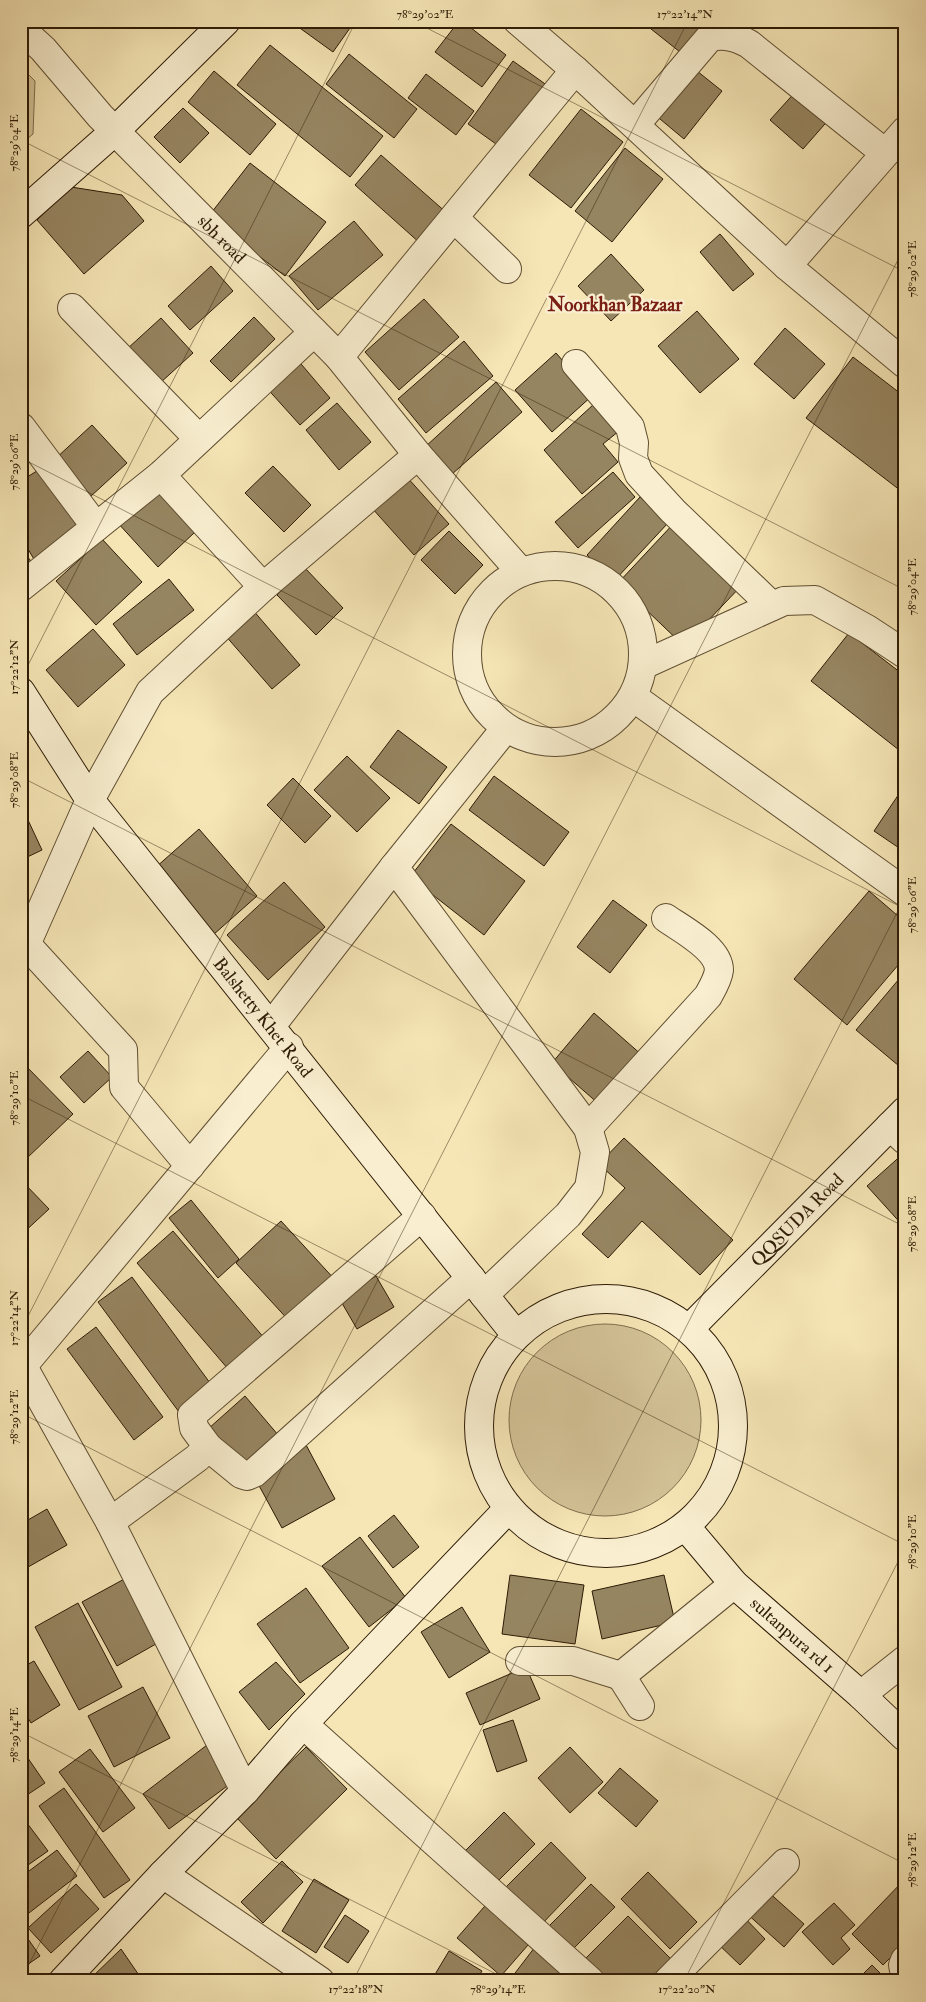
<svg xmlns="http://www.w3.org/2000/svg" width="926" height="2002" viewBox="0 0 926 2002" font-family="'IM FELL Double Pica',serif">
<rect width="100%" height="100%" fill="#f6e6b6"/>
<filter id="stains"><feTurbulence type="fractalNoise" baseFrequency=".004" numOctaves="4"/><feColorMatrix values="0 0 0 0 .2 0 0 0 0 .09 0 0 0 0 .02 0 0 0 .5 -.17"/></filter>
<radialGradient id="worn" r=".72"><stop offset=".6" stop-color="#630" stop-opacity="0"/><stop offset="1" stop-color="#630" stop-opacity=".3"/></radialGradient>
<path fill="#d4c398" stroke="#806f4e" d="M21 67 35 81 33 134 21 144Z
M509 1420a96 96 0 1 1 192 0a96 96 0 1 1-192 0Z"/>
<path fill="#968561" stroke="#2d1b05" d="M290 21H355L333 52Z
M459 21H462L506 55 482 87 435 52Z
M641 21H705L680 52Z
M270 45 383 136 350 177 237 85Z
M349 54 417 109 394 138 326 84Z
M513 61 548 86 503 149 468 124Z
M692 67 722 91 684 139 654 114Z
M214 71 276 124 250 155 188 102Z
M426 74 474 111 456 135 408 98Z
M798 89 831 117 803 149 770 120Z
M183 108 209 133 180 163 154 137Z
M581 109 623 142 571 208 529 175Z
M625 148 663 179 612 242 575 211Z
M381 155 448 214 421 244 355 185Z
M250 163 326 222 285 276 208 217Z
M71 187 122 195 144 221 84 274 37 220Z
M354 221 383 255 318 310 289 276Z
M720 234 754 274 733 291 700 252Z
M611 254 644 290 611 321 578 286Z
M211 266 233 291 190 330 168 306Z
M424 299 459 337 399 390 365 352Z
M697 311 739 359 700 393 658 346Z
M254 317 275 339 231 382 210 361Z
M161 318 193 353 159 384 127 349Z
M785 328 825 364 794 399 754 364Z
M464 341 493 376 426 433 398 399Z
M556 353 593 395 552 432 515 390Z
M853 357 905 397V494L806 418Z
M296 358 330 398 300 425 264 385Z
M496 382 522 412 451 475 425 447Z
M337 403 371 442 339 470 306 430Z
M594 404 619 431 603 444 618 462 582 494 544 450Z
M92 425 127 463 90 497 55 459Z
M273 466 311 505 284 532 245 493Z
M43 467 82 533 35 561 21 537V481Z
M613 472 635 497 578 548 555 522Z
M406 476 449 524 414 555 371 507Z
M154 487 195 532 158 567 117 522Z
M640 497 668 523 614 581 587 555Z
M676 521 743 584 684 646 618 583Z
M449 531 483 565 455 594 421 560Z
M102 539 142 582 96 625 56 581Z
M21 548 33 564 21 572Z
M304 567 343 608 316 635 277 595Z
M169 579 194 610 137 655 113 624Z
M252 609 300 665 272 689 224 634Z
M93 629 125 665 78 707 46 670Z
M849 633 905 676V742L899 750 811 681Z
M398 730 447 767 419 804 370 767Z
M347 756 390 798 357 832 314 790Z
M494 776 569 832 544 866 469 810Z
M293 778 331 816 305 843 267 805Z
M905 785V852L874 831Z
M21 805 42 850 21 860Z
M451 824 525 881 484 935 410 877Z
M199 829 257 896 213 935 155 868Z
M284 882 325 927 268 980 227 935Z
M869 891 905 922V957L847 1025 794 979Z
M613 900 647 925 610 973 577 947Z
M905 972V1071L856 1030Z
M594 1013 643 1056 600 1105 552 1063Z
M88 1051 112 1077 84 1103 60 1077Z
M24 1064 73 1114 26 1159 21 1154V1066Z
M624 1138 733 1240 700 1275 642 1221 608 1258 582 1234 625 1188 599 1164Z
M905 1152V1228L867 1186Z
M21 1180 49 1209 21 1235Z
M191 1200 239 1259 218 1278 169 1218Z
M281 1221 337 1282 292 1324 236 1263Z
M173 1231 271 1346 235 1377 137 1263Z
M376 1276 394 1307 357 1329 339 1298Z
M132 1277 213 1387 179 1412 98 1302Z
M96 1327 163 1417 134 1440 67 1349Z
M245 1396 279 1436 242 1468 208 1429Z
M305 1443 335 1499 282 1528 256 1480Z
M47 1509 67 1545 21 1571V1524Z
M394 1515 419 1547 393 1568 368 1536Z
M360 1537 406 1598 369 1627 322 1566Z
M510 1575 584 1585 575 1644 502 1634Z
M664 1575 675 1622 602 1639 592 1591Z
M128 1577 163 1640 117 1666 82 1602Z
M306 1588 349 1648 300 1683 257 1624Z
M78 1603 122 1687 79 1710 35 1627Z
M462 1607 490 1652 449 1678 421 1632Z
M34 1661 60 1705 31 1723 21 1706V1668Z
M276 1662 305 1694 269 1730 239 1692Z
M526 1667 540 1699 480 1725 466 1693Z
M143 1687 170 1738 114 1767 88 1716Z
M513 1720 527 1761 497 1772 483 1730Z
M207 1745 234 1781 169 1829 143 1794Z
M306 1747 347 1789 276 1859 235 1816Z
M570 1747 603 1782 570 1813 538 1778Z
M21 1748 45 1783 21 1799Z
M90 1749 135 1808 103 1832 59 1772Z
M620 1768 658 1801 636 1827 598 1793Z
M64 1788 130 1880 104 1898 39 1806Z
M504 1812 535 1844 494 1885 462 1854Z
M21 1815 48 1851 21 1870Z
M551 1842 586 1878 539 1927 502 1891Z
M57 1850 77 1876 25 1916 21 1911V1877Z
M282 1861 303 1882 263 1923 241 1902Z
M648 1872 697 1922 670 1949 621 1899Z
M314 1879 349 1900 316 1953 282 1931Z
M905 1879V1943L883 1965 852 1934Z
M76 1884 99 1909 51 1953 28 1928Z
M591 1884 615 1907 571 1951 547 1928Z
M765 1889 804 1924 784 1947 745 1912Z
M491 1899 535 1937 501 1976 457 1938Z
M834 1903 855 1925 841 1938 850 1949 833 1965 802 1932Z
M741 1914 765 1939 740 1965 715 1941Z
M345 1915 369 1931 348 1963 324 1947Z
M628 1916 672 1960 652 1981H609L586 1958Z
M21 1929 40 1956 21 1969Z
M538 1943 565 1964 553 1981H509Z
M121 1949 143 1981H88Z
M449 1951 482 1971 476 1981H431Z
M872 1965 888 1981H856Z"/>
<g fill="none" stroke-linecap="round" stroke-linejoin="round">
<defs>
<g id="street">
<path d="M518 21 575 70 787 266 905 364"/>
<path id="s1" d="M21 29 43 49 100 116 339 357 418 455 520 571"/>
<path d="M635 125 710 37C725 34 736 37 749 44L885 153"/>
<path d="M454 218 507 269"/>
<path d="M787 266 905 131"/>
<path d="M72 308 199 439"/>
<path d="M339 357 575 70"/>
<path d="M576 364 630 427 634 443 633 458 639 474 673 511 772 606"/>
<path d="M21 427 96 527"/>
<path d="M161 475 263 587"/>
<circle cx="555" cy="654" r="88"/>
<path d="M21 587 161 475 314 332"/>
<path d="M643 665 784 601 815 600 867 629 905 654"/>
<path d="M633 697 905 892"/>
<path d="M394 867 588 1128 595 1152 589 1188 568 1215 484 1295"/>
<path d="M26 944 123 1050 124 1087 190 1166"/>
<path d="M21 956 90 800 150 692 263 587 418 455"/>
<path d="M271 1026 394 867 505 729"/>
<path d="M890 1126 905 1140"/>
<path d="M588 1128 708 996C712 989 718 979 719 970 719 948 681 929 666 918"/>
<path d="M21 1363 110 1522 245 1791"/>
<path d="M21 1368 289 1047"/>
<path d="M208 1447 194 1428 192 1415 422 1216"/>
<path d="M110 1522 197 1458 208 1447 241 1474 247 1476 254 1473 471 1278"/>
<path d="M520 1661H573L621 1676"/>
<path d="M861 1695 905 1660"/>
<path d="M640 1706 621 1676 734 1584"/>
<path d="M303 1724 590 1981"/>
<path d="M163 1874 320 1981"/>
<path d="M905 1960 903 1965 905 1975"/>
<path d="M668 1981 785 1863"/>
</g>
<g id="secondary">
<path d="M21 214 115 131 226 21"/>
<path id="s2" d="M21 692 90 800 516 1335"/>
<circle cx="606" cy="1426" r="127"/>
<path id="s3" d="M690 1328 905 1111"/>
<path id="s4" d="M686 1527 734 1584 861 1695 905 1737"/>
<path d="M63 1981 163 1874 245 1791 303 1724 508 1509"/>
</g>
</defs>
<use href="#street" stroke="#5f4e31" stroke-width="30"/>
<use href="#secondary" stroke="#2d1b05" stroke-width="30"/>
<use href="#street" stroke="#f9efd0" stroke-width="28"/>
<use href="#secondary" stroke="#f9efd0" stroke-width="28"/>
</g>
<path fill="none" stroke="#2d1b05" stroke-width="1" stroke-opacity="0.45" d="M413 21 905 272M21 29 25 21M21 140 905 590M21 458 905 909M21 679 356 21M21 777 905 1227M21 1095 905 1545M21 1330 688 21M21 1413 905 1864M21 1732 510 1981M21 1980 905 246M353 1981 905 897M684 1981 905 1548"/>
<g text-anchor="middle" stroke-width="4.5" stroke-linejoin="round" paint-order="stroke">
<g font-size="18" fill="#2d1b05" stroke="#f9efd0">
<text dy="6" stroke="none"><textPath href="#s1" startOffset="291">sbh road</textPath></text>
<text dy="6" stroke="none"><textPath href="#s2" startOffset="406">Balshetty Khet Road</textPath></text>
<text dy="6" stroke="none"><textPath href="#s3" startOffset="152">QQSUDA Road</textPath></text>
<text dy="6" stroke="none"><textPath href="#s4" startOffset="152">sultanpura rd 1</textPath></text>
</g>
<g font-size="19" font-weight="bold" fill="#7a1f14" stroke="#f9efd0">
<text x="615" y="311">Noorkhan Bazaar</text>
</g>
</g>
<rect width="926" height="2002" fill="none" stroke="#f6e6b6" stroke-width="55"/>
<rect x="28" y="28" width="870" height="1946" fill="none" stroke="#2d1b05" stroke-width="2"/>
<g font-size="12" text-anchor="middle" fill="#2d1b05">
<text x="425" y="18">78°29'02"E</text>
<text x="685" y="18">17°22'14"N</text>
<text transform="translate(14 143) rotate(-90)" y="4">78°29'04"E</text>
<text transform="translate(912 269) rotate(-90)" y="4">78°29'02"E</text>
<text transform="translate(14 462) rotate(-90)" y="4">78°29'06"E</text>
<text transform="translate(912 587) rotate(-90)" y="4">78°29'04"E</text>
<text transform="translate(14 667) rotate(-90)" y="4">17°22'12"N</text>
<text transform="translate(14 780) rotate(-90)" y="4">78°29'08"E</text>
<text transform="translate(912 905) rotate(-90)" y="4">78°29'06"E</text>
<text transform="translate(14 1098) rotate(-90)" y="4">78°29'10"E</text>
<text transform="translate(912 1224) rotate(-90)" y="4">78°29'08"E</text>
<text transform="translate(14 1318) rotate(-90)" y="4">17°22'14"N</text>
<text transform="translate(14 1417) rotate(-90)" y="4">78°29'12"E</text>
<text transform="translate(912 1542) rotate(-90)" y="4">78°29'10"E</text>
<text transform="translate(14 1735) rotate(-90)" y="4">78°29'14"E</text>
<text transform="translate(912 1860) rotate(-90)" y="4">78°29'12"E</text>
<text x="356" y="1993">17°22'18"N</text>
<text x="498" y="1993">78°29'14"E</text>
<text x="687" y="1993">17°22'20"N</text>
</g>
<rect width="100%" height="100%" filter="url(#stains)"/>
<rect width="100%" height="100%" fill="url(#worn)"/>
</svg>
